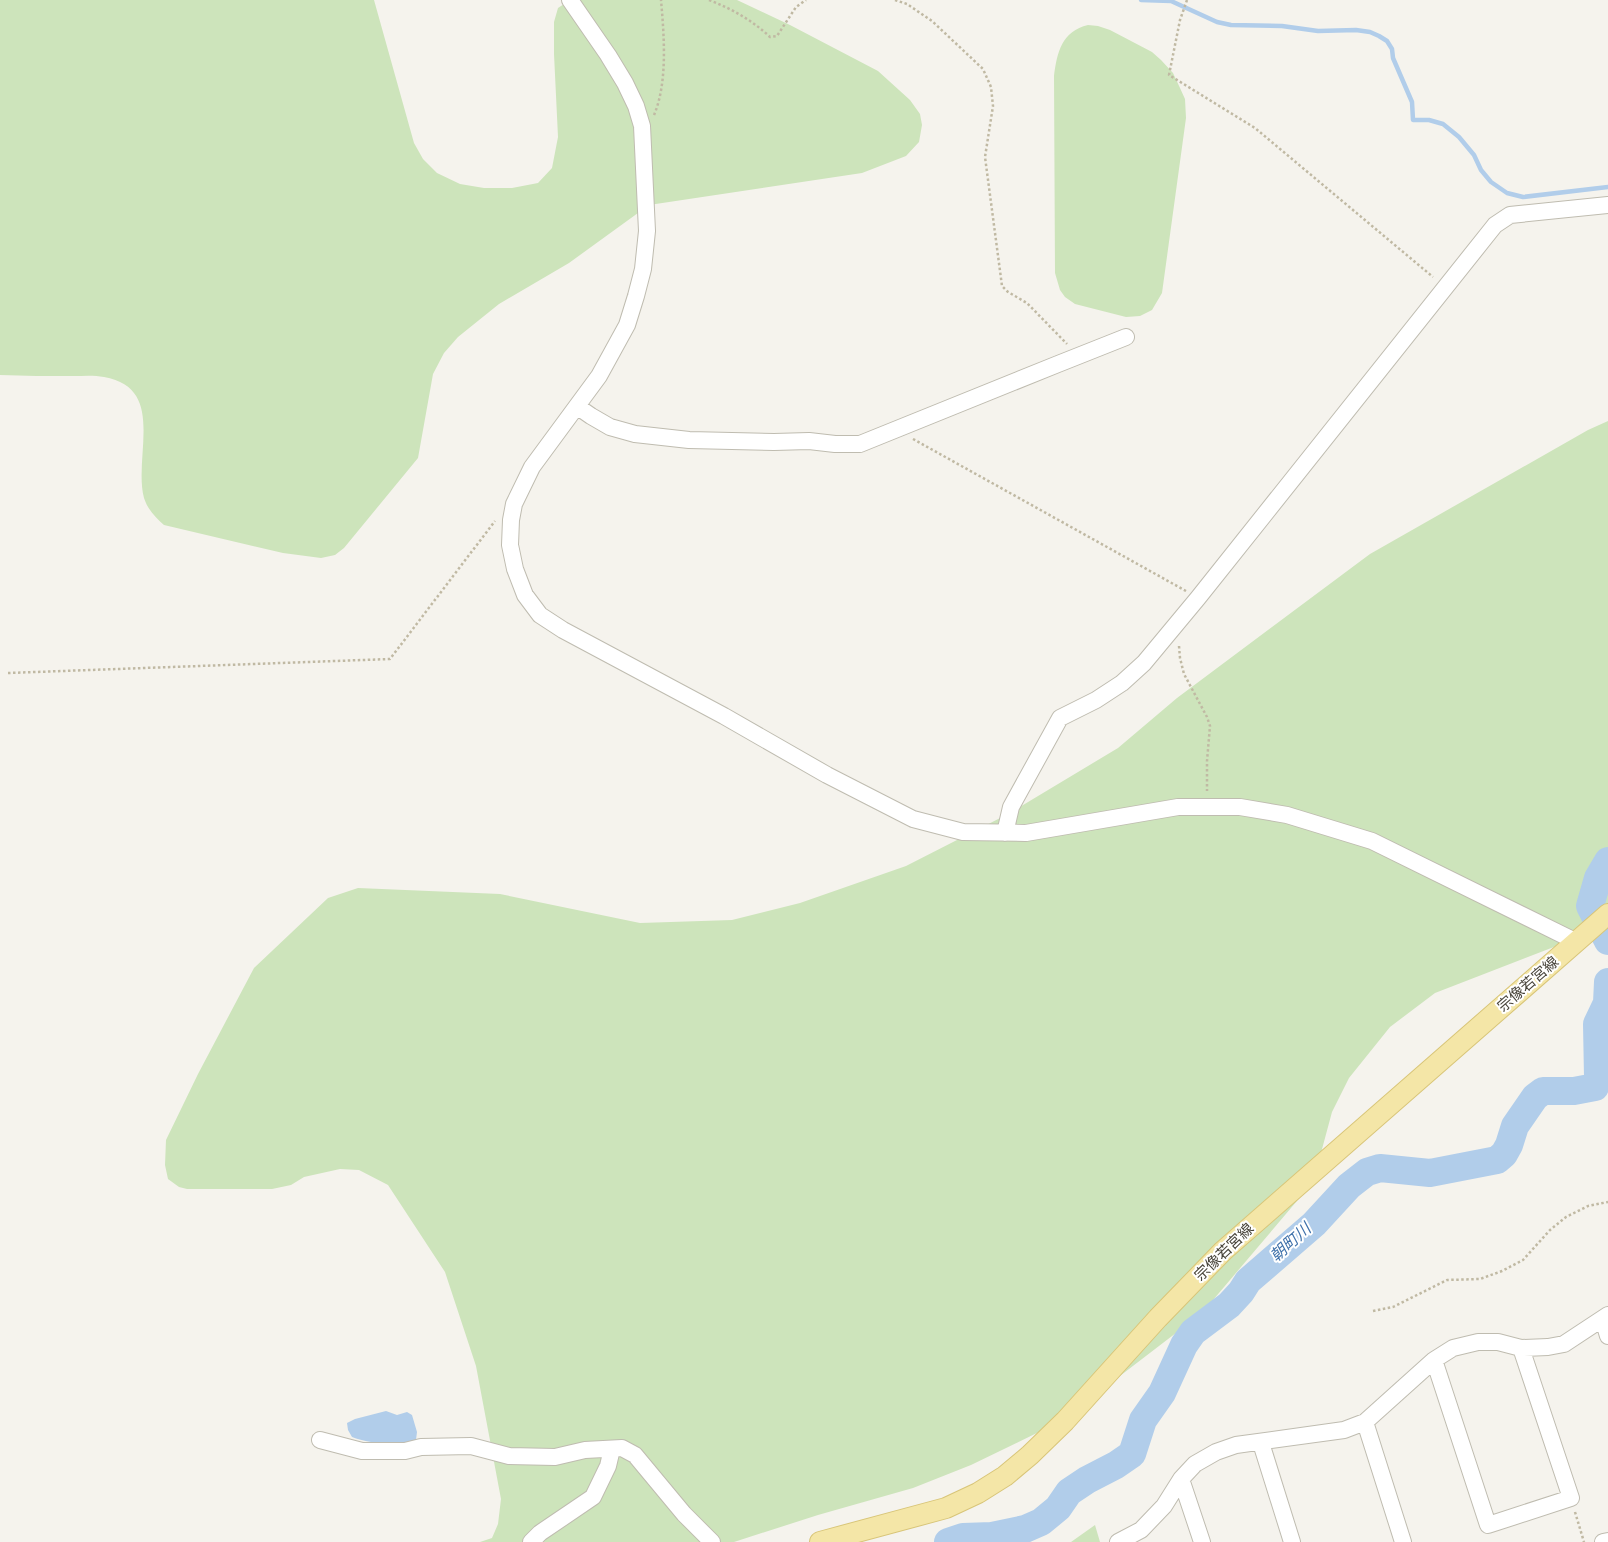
<svg xmlns="http://www.w3.org/2000/svg" width="1608" height="1542" viewBox="0 0 1608 1542" font-family="'Space Grotesk','Noto Sans JP',sans-serif">
<rect width="100%" height="100%" fill="#f5f3ed"/>
<path fill="#cde4bb" d="M0 0H374L414 143 423 159 437 173 460 184 484 188H512L538 183 552 168 558 137 554 54V22L558 8 570 0H737L790 25 878 71 910 100 920 114 922 125 919 142 906 156 862 173 649 205 569 263 499 304 458 337 444 353 433 374 418 458 344 548 335 555 321 558 283 553 164 525C155 517 148 510 144 498 133 456 167 388 104 377 94 375 83 376 73 376 49 376 24 376 0 375Z
M1088 25 1098 26 1110 30 1152 52 1161 60 1173 73 1180 88 1185 99 1186 118 1162 293 1152 310 1140 316 1126 317 1075 304 1065 297 1060 290 1055 273 1054 76C1057 52 1062 31 1088 25Z
M1608 421V914L1598 930 1435 993 1390 1027 1349 1078 1332 1112 1318 1164 1302 1195 1202 1313 1099 1392 1043 1430 971 1465 913 1488 818 1515 734 1542H480L492 1538 498 1524 501 1499 476 1366 445 1272 388 1185 359 1170 340 1169 304 1177 291 1185 272 1189H187L179 1187 168 1179 165 1165 166 1140 198 1074 254 968 328 898 358 888 500 894 640 923 732 920 800 903 906 866 1008 814 1118 748 1177 698 1370 554 1588 430Z
M1095 1525 1100 1542H1071Z"/>
<path fill="#b1cdea" d="M386 1411 397 1415 407 1412 412 1415 417 1432 416 1440C401 1448 368 1443 352 1437L348 1430 347 1423 355 1419Z"/>
<g fill="none" stroke-linecap="round" stroke-linejoin="round">
<path stroke="#b1cdea" stroke-width="4.5" d="M1141 0 1171 1 1217 22 1231 25 1282 26 1318 31 1356 30 1370 32 1379 36 1387 41 1392 49 1393 58 1412 102 1413 120H1429L1443 124 1459 137 1474 155 1481 170 1491 182 1507 193 1523 197 1608 187"/>
<path stroke="#b1cdea" stroke-width="28" d="M1608 861 1598 878 1590 906 1608 941
M948 1542 963 1537 992 1536 1025 1529 1041 1522 1058 1508 1069 1492 1087 1480 1116 1465 1132 1454 1143 1420 1162 1393 1184 1345 1193 1332 1229 1305 1241 1292 1248 1281 1314 1224 1349 1186 1367 1172 1380 1168 1430 1173 1497 1160 1504 1154 1509 1145 1515 1126 1535 1097 1543 1091H1574L1595 1087 1598 1077 1597 1024 1607 1003 1608 982"/>
<defs>
<path id="minor" d="M570 0 608 55 625 83 636 106 642 126 647 231 643 269 636 296 627 325 599 376 532 467 514 504 511 520 510 545 515 569 525 595 540 615 563 630 724 716 827 775 913 819 963 832 1026 833 1178 807H1240L1287 815 1372 841 1577 942
M578 407 591 416 610 427 635 434 689 440 774 442 809 441 835 444H860L1058 364 1126 337
M1005 833 1011 807 1060 718 1096 700 1122 683 1144 663 1198 598 1495 225 1510 215 1608 205
M1603 1319 1608 1336
M1434 1360 1488 1525 1571 1498 1521 1348
M1365 1422 1403 1542
M320 1440 362 1451H405L421 1447 471 1446 509 1456 555 1457 585 1450 622 1448 635 1455 684 1514 712 1542
M1261 1443 1292 1542
M1181 1479 1202 1542
M531 1542 540 1533 593 1497 608 1466 612 1449
M1118 1542 1141 1530 1164 1506 1181 1479 1195 1464 1216 1452 1236 1445 1344 1430 1365 1422 1434 1360 1453 1348 1478 1342H1498L1521 1348 1548 1347 1564 1344 1608 1315
M1603 1542 1608 1541"/>
<path id="major" d="M820 1542 946 1508 978 1493 1005 1476 1030 1455 1065 1421 1158 1318 1223 1251 1608 914"/>
</defs>
<use href="#minor" stroke="#bfbcb0" stroke-width="18"/>
<use href="#major" stroke="#d8c578" stroke-width="22"/>
<path stroke="#c0b9a3" stroke-width="2.5" stroke-dasharray="2.5 2.5" stroke-linecap="butt" d="M709 0C732 9 752 20 770 37L777 36 796 7 806 0
M895 0 907 4 932 21 983 69 991 87 993 106 985 157 1002 286 1008 292 1027 303 1067 344
M1187 0 1180 20 1169 75 1255 128 1433 277
M654 115C668 82 664 35 661 0
M913 439 1186 591
M1179 646 1180 658 1184 674 1207 717 1210 726 1207 761V791
M8 673 390 659 495 521
M1373 1311 1393 1307 1447 1280 1480 1279 1502 1271 1523 1260 1550 1230 1566 1217 1588 1206 1608 1202
M1575 1512 1584 1542"/>
<use href="#minor" stroke="#fff" stroke-width="16"/>
<use href="#major" stroke="#f4e6a7" stroke-width="20"/>
</g>
<g text-anchor="middle" stroke-width="4" stroke-linejoin="round" paint-order="stroke">
<g font-size="15" fill="#49453b" stroke="#fff">
<text transform="translate(1528 984) rotate(-41)" y="5">宗像若宮線</text>
<text transform="translate(1224 1252) rotate(-44)" y="5">宗像若宮線</text>
</g>
<g font-size="16" font-style="italic" fill="#3f71aa" stroke="#fff">
<text transform="translate(1290 1242) rotate(-42)" y="6">朝町川</text>
</g>
</g>
</svg>
